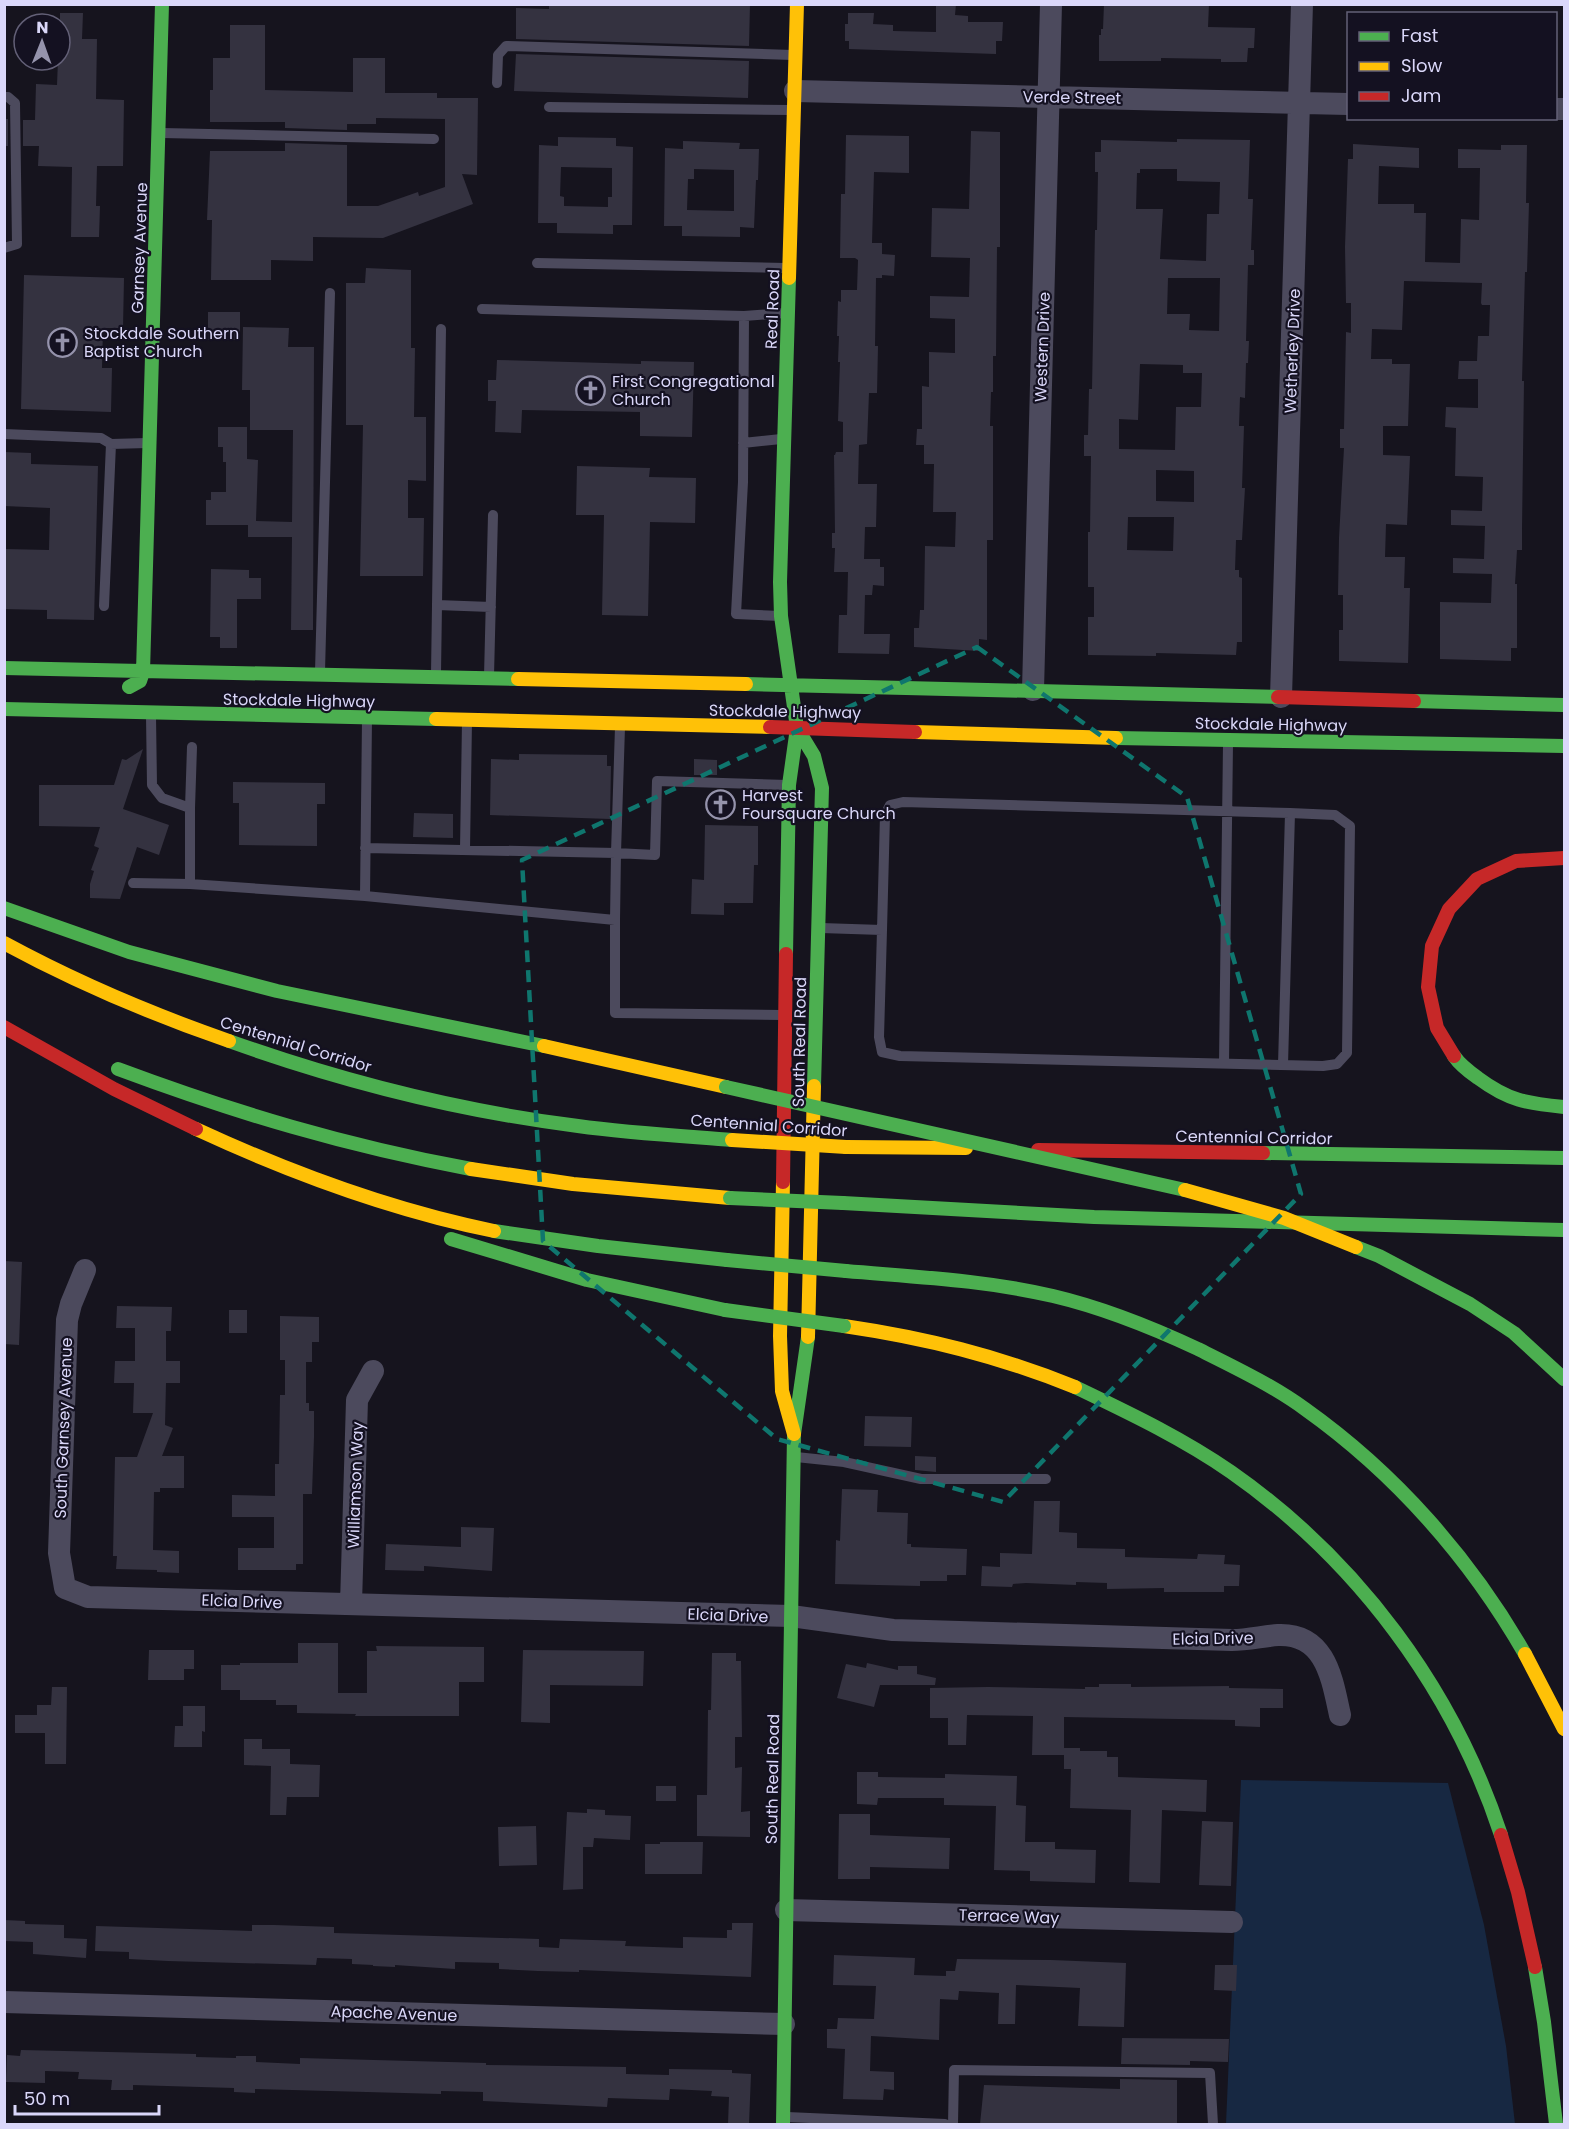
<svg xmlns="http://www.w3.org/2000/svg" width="1569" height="2129" viewBox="0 0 1569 2129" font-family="Poppins,sans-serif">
<rect width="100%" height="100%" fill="#16141e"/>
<path fill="#172842" d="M1241 1780 1448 1783 1484 1925 1506 2046 1515 2124H1226Z"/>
<path fill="#343240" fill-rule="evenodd" d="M549 4H750L749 46 516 39V8L549 9Z
M936 4H956L955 15 968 16V22H1003L1002 41H996V54L849 49V41H845V24H848V13H874L873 24 893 25V31L936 32Z
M1104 4H1209L1208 27 1255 28 1254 48H1248L1247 62H1221V59L1161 58V61H1099V35H1101V29H1103Z
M60 13H83L82 39H97L96 99 124 100 123 166H97L96 206H100L99 237H71L72 167 38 166 39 146H23V120H35L36 84 57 85 58 60H60Z
M230 25H265V90L353 92V58H385V93H437V98H478L477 175 462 174 473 204 383 238 313 237V261L271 260V280H211L212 220H207L210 151H285V143L347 145V206H378L418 192 419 196 445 187V119L376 118V124H347V130L285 128V122H210V90H213V58H230Z
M516 54 749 61 748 98 514 91Z
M4 119H8V146H4Z
M971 131 1000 132V247H997L996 356H993V392H991L990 426H993V540H987V640L979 639V651L914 647V628H919L920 610H924L925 546 955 547 956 512H933L934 464H924V445H916L917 429H922V386L929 387V352L955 353V319L930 318V296L969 297 970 258 931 257 932 208 969 209Z
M846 135 909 136V173L874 172 872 243H882V254L895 255 894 276 882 275V278H876L875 346H878L877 393H869L867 444 859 445 858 484H877L876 527H865L864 559H880V567H884V586L873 585 872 595H865L864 634H890L889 654 838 653 839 615H847L848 572H834L835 548H832V533H835L834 455H835L836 452H843V422L838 421 840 362H838L839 336H837L838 301 841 302V290H857L858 260 855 258H840L841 194H845Z
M558 137 616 138V146L633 147 632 225H613V234L557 233V223H538L539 145 558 146ZM561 167 612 168V197H608V207L564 206V197L560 196Z
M1177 139 1250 140 1248 199H1253L1251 250H1254V265H1248L1246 341H1249L1248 363H1246L1245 398 1240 397 1239 426H1244L1242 488H1245L1242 540H1236L1235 570H1239V577L1242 578V642H1237L1236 655 1156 653V656L1088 655V617H1094V587H1088V532H1090L1091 456H1084V435H1088L1089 389H1092L1095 230H1097L1098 172H1095V152H1101V140L1177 142ZM1140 169H1177V181L1220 182 1219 214H1207L1206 261 1160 259 1163 209H1136L1137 173H1140ZM1168 278H1220L1219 331 1189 330 1190 314H1167ZM1140 364 1183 365V373H1202L1201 407H1176L1175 450 1119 449V419L1138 420ZM1156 470 1194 471V502L1156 501ZM1128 517H1174L1173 551 1127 550Z
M683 141 740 143 739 149H759L758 180H756L754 228 740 227V237L682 236V226H664L665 148 683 149ZM694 169 734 170V211L687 210 688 179H694Z
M1353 144 1419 148V168L1379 166 1378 204H1414V213H1426L1425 262 1460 263 1461 219 1479 220 1480 168H1458V149L1501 150V145H1527L1526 203H1529L1527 272H1525L1522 381H1524L1522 529V550H1517L1515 584H1517V648H1511V661L1440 659V602L1491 603 1492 574 1453 573V558L1484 559 1485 526 1451 525V510L1482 511 1483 477 1455 476 1456 428 1445 427 1446 407 1478 408V379H1458L1459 361H1477L1478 336H1489L1490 305H1482L1481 303 1482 283 1404 281 1402 330 1372 329 1371 359H1392V364H1410L1408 426H1383V455L1410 456 1407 525 1386 524 1385 557H1405L1404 588H1410L1408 663 1339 661V630H1343V595H1338L1339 538 1344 448H1340V429H1344L1346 332 1351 333V303H1346L1345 247 1348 159H1353Z
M366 268 411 270V348H415L414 417H426V481L408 480V518H424L423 576H360L363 425H346V283H365Z
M24 275 124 278 123 328H103L102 368H112L111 412 21 409Z
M208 312H240V340H208Z
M243 327 289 328 288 347H314L313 630H291L292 537H248V525H206V500H211V492H226V462H223V447H218V427H247V459L258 460 256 521 292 522 293 430H250V390H242Z
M497 360 641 364V361L694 362 692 437 640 436V412L522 410 521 433 495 432 496 401H488V380H496Z
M4 452 31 453V464L98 466 94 620 47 619V610L4 609V549L49 550 50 508 4 506Z
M577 466 650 468 649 477 696 478 695 523 650 522 648 616 602 615 604 515H576Z
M211 569 249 570V578H261V599H237V648H220V637H210Z
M143 749 123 809 169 825 159 855 137 847 120 899 90 898V884L94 871 91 870 99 848 94 846 100 827 39 826V785H114L122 759 126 760Z
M519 754 607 755V766H611L610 819 490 815 491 759 519 760Z
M694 759 717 760V775H694Z
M233 782 325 783V804H317V846L239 845V803H233Z
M414 813 453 814V838L413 837Z
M705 825 758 826V865H754L753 903H724V915L691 914 692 879 704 880Z
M4 1261 22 1262 19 1345 4 1344Z
M117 1306 172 1307 171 1331H166V1361H180V1383H166L165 1425 173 1428 162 1456H184V1488H160V1492H154L153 1550 179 1551V1573L157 1572V1570L116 1569 117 1556H113L115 1457H137L153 1413H133L134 1383H114L115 1361H135V1328H116Z
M229 1310H247V1333H229Z
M280 1316 319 1317V1342H312V1362H306V1403H309V1411H314V1437L312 1494H303V1564H296V1570H238V1548H274V1517H232V1495L275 1496V1464H279L280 1395H285V1360H280Z
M865 1416 912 1417 911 1447 864 1446Z
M915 1456 936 1457V1472L915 1470Z
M842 1489 878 1490 877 1512 908 1513 907 1544H911V1547L967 1549 966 1575H947V1581H920V1586L835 1584 836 1540 840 1541Z
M1034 1501H1060L1059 1532 1077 1533V1548L1125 1549V1557L1197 1559 1198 1554 1225 1555 1224 1564 1240 1565 1239 1586H1224V1592H1164V1588L1107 1589V1583L1076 1582V1585L1026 1583 1013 1584 1012 1587 981 1586 982 1566 1000 1567V1553L1032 1554Z
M461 1527 494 1528 492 1571 424 1566V1571L385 1570 386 1544 461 1547Z
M298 1643H338V1693H367V1651H377L376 1646 484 1647V1682H459V1716H355L356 1714 297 1713V1705H276V1700H240V1690H221V1665H240V1663H298Z
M149 1650H194V1669H184V1680H148Z
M523 1650 644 1651 643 1686 550 1685V1723L521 1722Z
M712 1653H736V1661H741L742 1737H735V1768L742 1767 741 1812 750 1811V1837L697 1836V1795H707L708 1710H711Z
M867 1663 898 1670V1666H917V1674L936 1678 935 1685H880L874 1707 837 1698 846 1664 866 1668Z
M1099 1684H1131V1687L1229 1686V1688L1283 1689V1708H1260V1727L1235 1726V1720L1064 1717V1755H1032L1033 1716 967 1715 966 1745H948V1718H930V1688L988 1687 1085 1689V1687H1099Z
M52 1687H67L66 1764H45V1733H15V1715H37V1705H51Z
M183 1706H205V1732L202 1731V1747H174L175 1726H183Z
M244 1739H262V1749H290V1764L320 1765 319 1797H287L286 1815H270L271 1766 244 1765Z
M1064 1748H1080V1751H1107V1757H1118V1777L1207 1780 1206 1812 1162 1810 1160 1883 1129 1882 1131 1810 1070 1808 1071 1769H1064Z
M857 1772H878V1777L945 1778V1774L1017 1776 1016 1805 1026 1806 1025 1842H1055V1849L1096 1850 1095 1883 1030 1881V1871L994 1870 996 1806 944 1805V1798H878L877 1805 857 1804Z
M656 1786H676V1801H656Z
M587 1809 605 1810V1815L631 1816 630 1840 594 1838 593 1847H583V1889L563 1890 567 1812 587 1813Z
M839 1814H870V1835L950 1838 949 1869 870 1867V1879H838Z
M1202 1821 1233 1822 1231 1886 1199 1885Z
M536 1826 537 1865 499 1866 498 1827Z
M660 1842H703L702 1874H645V1844H660Z
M4 1920 25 1921V1924L64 1925V1938L87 1939 86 1958 33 1954V1942L4 1941Z
M732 1923H753L751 1977 579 1970V1972L538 1971 499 1969V1963L455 1962V1969L395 1965V1967L373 1966V1965L352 1964V1959L317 1958 316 1965 168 1961 129 1959V1952L95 1951 96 1926 252 1931V1925H274L334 1927V1933L539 1939V1947L559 1948 560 1939 626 1941 625 1946 683 1948V1937L727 1938V1930H732Z
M834 1955 915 1958 914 1975 946 1976V1971H955L957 1959 1051 1960 1126 1963 1124 2027 1078 2026 1080 1988 1016 1985 1015 2024H998L999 1993 959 1991 958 2000 940 1999 939 2040 871 2036 870 2071 894 2072V2090L884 2089 883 2100 843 2099 845 2049 827 2048V2029H837L838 2018 874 2019 876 1986 833 1985Z
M1215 1965H1237L1236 1991 1214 1990Z
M1122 2038 1229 2039 1228 2062 1190 2061V2065L1121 2064Z
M21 2050 196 2054V2057L236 2058V2056H256V2062L300 2064V2058L486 2063V2065L626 2067V2074L669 2075V2069L732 2070V2073L751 2074 749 2124H728L729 2097 711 2096 712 2091 670 2089 669 2100 608 2098 607 2107 483 2101V2092L441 2091V2094L255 2089V2093L234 2092V2088L133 2085V2090H111L112 2080 78 2079 79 2072 45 2071V2083L6 2082 7 2055 20 2056Z
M1120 2079 1177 2080V2124H980L984 2085 1120 2089Z"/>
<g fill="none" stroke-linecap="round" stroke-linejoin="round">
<path stroke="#4c4a5d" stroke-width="10" d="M497 83 498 55 506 46 793 55
M4 97H8L15 103 17 244 4 248
M549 107 791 110
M162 133 434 139
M537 263 786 268
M482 309 744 316 785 313
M744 316 743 482 736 614 780 616
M4 434 101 438 111 444 104 606
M743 443 781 439
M111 444 147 443
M437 605 491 607
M320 672 330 293
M436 674 441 329
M489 676 493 515
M367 719 365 896 615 920V1013L782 1015
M620 727 616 853 655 855 657 781 787 785
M190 808 192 747
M365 848 616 853 615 920
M465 850 467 721
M133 883 190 884V808L162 798 152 785 151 716
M190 884 365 896
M821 928 882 930 879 1037 882 1052 900 1056 1323 1066 1337 1064 1347 1053 1350 826 1335 815 1290 813 1283 1065
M882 930 885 815 890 805 903 802 1290 813
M1224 1063 1228 744
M796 1457 844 1462 921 1479H1046
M787 2117 945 2124
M953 2124 954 2070 1210 2073 1213 2124"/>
<path stroke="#4c4a5d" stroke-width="22" d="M795 91 1348 104
M1556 109H1564
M1033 690 1051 4
M1281 697 1302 4
M85 1270 71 1304 67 1320 59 1553 65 1588 88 1597 791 1616 893 1630 1232 1640C1248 1640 1263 1636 1278 1635 1326 1633 1332 1679 1340 1715
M351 1604 357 1400 373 1371
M786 1910 1232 1922
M4 2002 784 2024"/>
<path stroke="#4caf50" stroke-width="14" d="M4 668 518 679
M746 684 1278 697
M129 687 140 681 143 672 162 4
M1414 701 1564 705
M4 709 436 719
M797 728 814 756 822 788 814 1086
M1116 738 1564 746
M4 908 129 952 277 991 544 1046
M786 954 789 785 797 728 781 616 780 582 789 278
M229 1041C341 1081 459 1111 578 1126 629 1133 681 1136 732 1140
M1454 1056C1460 1065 1468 1071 1478 1078 1509 1101 1526 1103 1564 1107
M118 1069C236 1113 347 1146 471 1169
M1263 1153 1564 1158
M843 1203 1094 1217 1564 1230
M494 1231 598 1246 727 1260
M451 1239 587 1280 725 1310
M846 1271C915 1277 985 1280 1053 1296 1104 1308 1151 1327 1198 1349 1234 1367 1272 1385 1305 1409 1395 1473 1470 1558 1525 1654
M1075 1387C1129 1413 1182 1438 1231 1472 1357 1560 1453 1689 1501 1835
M1535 1967 1544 2022 1556 2124
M783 2124 794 1434 808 1337"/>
<path stroke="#ffc107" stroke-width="14" d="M789 278 797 4
M518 679 746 684
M436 719 770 727
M915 732 1116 738
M4 943C76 982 151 1014 229 1041
M544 1046 726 1087
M196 1129C291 1173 391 1210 494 1231
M846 1147 966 1148
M471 1169 573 1184 730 1198
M783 1182 780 1336 782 1391 794 1434
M844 1326C926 1338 998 1356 1075 1387
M808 1337 814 1086
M1525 1654 1564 1729"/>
<path stroke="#c62828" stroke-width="14" d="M1278 697 1414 701
M770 727 915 732
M4 1027 114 1089 196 1129
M1454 1056 1437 1028 1428 987 1432 946 1449 909 1477 879 1516 861 1564 858
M1038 1150 1263 1153
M783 1182 786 954
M1501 1835 1518 1892 1535 1967"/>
<path stroke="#4caf50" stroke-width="14" d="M726 1087 1185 1190
M730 1198 843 1203
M1356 1247 1379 1256 1470 1304 1514 1333 1564 1379
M727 1260 846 1271
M725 1310 844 1326"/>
<path stroke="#ffc107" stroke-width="14" d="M732 1140 846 1147
M1185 1190 1284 1218 1356 1247"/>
</g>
<path fill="none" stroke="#0f766e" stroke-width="4.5" stroke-dasharray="12 8" stroke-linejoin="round" d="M977 647 1187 797 1301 1194 1003 1502 777 1439 543 1241 522 860Z"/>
<defs>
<symbol id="church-ring" viewBox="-11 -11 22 22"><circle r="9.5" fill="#141121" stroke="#9593ac" stroke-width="1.5"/><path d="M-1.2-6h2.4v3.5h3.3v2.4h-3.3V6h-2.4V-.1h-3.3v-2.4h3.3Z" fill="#9593ac"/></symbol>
</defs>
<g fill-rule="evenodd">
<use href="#church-ring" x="46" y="326" width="33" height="33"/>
<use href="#church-ring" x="574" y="374" width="33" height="33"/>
<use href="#church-ring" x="704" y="788" width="33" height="33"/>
</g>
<g text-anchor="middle" stroke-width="4.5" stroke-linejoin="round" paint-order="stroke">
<g font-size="16" fill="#dad7f9" stroke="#141121">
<text transform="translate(1072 97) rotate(1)" y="6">Verde Street</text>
<text transform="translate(139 248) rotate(-88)" y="6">Garnsey Avenue</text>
<text transform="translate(772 309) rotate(-88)" y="6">Real Road</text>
<text transform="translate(1042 347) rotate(-88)" y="6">Western Drive</text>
<text transform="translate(1292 351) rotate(-88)" y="6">Wetherley Drive</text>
<text transform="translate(299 700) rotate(1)" y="6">Stockdale Highway</text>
<text transform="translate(785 711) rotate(1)" y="6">Stockdale Highway</text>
<text transform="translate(1271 724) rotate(1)" y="6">Stockdale Highway</text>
<text transform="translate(799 1042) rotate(-89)" y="6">South Real Road</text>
<text transform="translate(296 1044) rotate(17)" y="6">Centennial Corridor</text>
<text transform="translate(769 1125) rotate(4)" y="6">Centennial Corridor</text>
<text transform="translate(1254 1137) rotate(1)" y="6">Centennial Corridor</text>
<text transform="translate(63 1428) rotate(-88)" y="6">South Garnsey Avenue</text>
<text transform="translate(355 1485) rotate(-88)" y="6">Williamson Way</text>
<text transform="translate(242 1601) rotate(2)" y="6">Elcia Drive</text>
<text transform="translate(728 1615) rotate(2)" y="6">Elcia Drive</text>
<text transform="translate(1213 1638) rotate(-1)" y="6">Elcia Drive</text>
<text transform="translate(772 1779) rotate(-89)" y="6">South Real Road</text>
<text transform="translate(1009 1916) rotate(2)" y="6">Terrace Way</text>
<text transform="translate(394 2013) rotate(2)" y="6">Apache Avenue</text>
</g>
<g font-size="16" fill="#dad7f9" stroke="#141121" text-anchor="start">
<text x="84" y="339">Stockdale Southern<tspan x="84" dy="18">Baptist Church</tspan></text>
<text x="612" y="387">First Congregational<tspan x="612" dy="18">Church</tspan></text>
<text x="742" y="801">Harvest<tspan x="742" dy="18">Foursquare Church</tspan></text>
</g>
</g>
<rect width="1569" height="2129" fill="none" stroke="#dad7f9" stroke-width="12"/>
<rect x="1347" y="12" width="210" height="108" fill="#141121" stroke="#636077" stroke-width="1.5"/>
<rect x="1359" y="32" width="30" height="9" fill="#4caf50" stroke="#636077" stroke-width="1.5"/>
<text x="1401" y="42" font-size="18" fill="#dad7f9">Fast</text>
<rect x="1359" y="62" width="30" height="9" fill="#ffc107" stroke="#636077" stroke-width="1.5"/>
<text x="1401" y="72" font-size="18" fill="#dad7f9">Slow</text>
<rect x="1359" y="92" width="30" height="9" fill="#c62828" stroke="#636077" stroke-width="1.5"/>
<text x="1401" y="102" font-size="18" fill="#dad7f9">Jam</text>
<g transform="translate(42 42) rotate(1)"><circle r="28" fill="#141121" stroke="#636077" stroke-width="1.5"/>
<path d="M0-4.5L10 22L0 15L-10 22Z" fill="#9593ac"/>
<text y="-9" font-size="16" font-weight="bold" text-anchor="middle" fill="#dad7f9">N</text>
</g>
<path d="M15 2105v9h144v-9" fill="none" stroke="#dad7f9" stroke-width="3"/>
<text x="24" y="2105" font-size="18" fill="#dad7f9" stroke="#141121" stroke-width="4.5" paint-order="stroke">50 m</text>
</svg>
